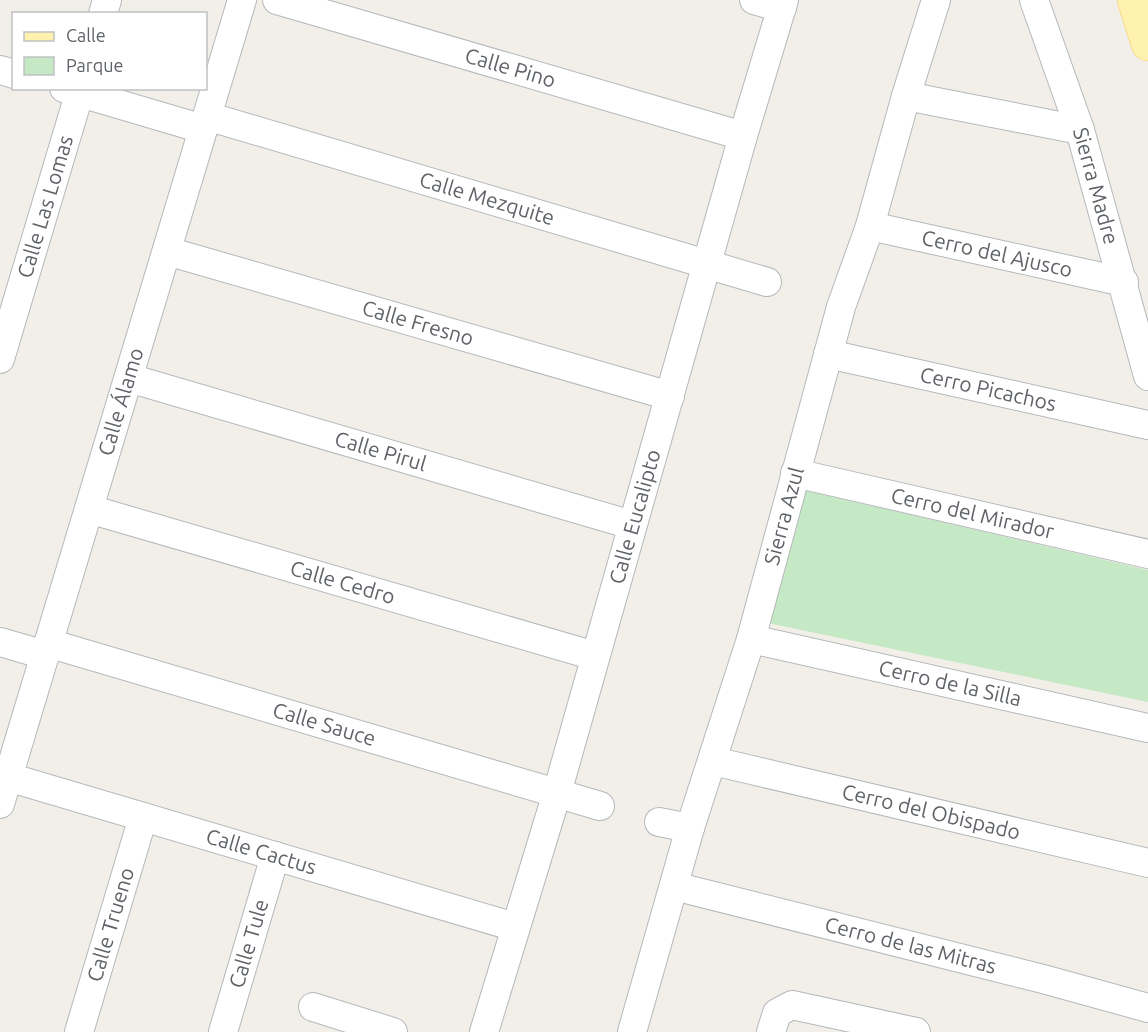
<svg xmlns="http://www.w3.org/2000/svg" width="1148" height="1032" viewBox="0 0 1148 1032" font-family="Ubuntu,sans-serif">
<rect width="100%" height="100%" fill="#f1efe8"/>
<path fill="#c5e8c5" d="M804 490 1148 570V702L763 622Z"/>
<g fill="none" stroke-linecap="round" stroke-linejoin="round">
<defs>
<g id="minor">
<path id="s1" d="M277 0 743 136"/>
<path d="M754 0 782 8"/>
<path id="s2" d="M1034 0 1080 130 1148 376"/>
<path d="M103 14 107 0"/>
<path d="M0 70 14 74"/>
<path d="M64 88 203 129"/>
<path d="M906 96 1080 130"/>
<path id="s3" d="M207 116 767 282"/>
<path id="s4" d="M870 226 1124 282"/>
<path id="s5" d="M167 251 670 396"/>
<path id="s6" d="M828 354 1148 425"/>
<path id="s7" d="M0 359 81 88"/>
<path id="s8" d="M129 378 632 525"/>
<path id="s9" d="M795 473 1148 554"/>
<path id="s10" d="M89 509 595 656"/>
<path id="s11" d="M751 639 1148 728"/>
<path d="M0 642 45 655"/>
<path id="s12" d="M48 643 600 806"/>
<path id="s13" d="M713 761 1148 863"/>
<path id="s14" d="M8 777 515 927"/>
<path id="s15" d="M0 804 242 0"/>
<path d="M659 822 690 828"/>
<path id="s16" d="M674 886 1043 979 1148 1008"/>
<path d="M313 1007 393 1032"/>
<path id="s17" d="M79 1032 143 817"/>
<path id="s18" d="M223 1032 275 856"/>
<path id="s19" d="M484 1032 557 793 743 136 784 0"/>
<path id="s20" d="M632 1032 690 828 751 639 841 307 870 226 906 96 936 0"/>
<path d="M771 1032 777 1013 792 1005 916 1032"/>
</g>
<path id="major" d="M1134 0 1148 44"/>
</defs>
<use href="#minor" stroke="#b5b8bc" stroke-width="30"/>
<use href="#major" stroke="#f2c960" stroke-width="34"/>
<use href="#minor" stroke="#fff" stroke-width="28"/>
<use href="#major" stroke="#fff2af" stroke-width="33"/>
</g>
<g text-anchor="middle" stroke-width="5" stroke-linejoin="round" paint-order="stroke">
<g font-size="21" fill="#5f6368" stroke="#fff">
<text dy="7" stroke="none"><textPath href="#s1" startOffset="243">Calle Pino</textPath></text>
<text dy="7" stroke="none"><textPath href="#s2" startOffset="196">Sierra Madre</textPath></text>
<text dy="7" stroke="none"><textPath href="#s3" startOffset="292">Calle Mezquite</textPath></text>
<text dy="7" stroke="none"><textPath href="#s7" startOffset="159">Calle Las Lomas</textPath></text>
<text dy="7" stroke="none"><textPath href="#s4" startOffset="130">Cerro del Ajusco</textPath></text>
<text dy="7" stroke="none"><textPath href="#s5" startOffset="261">Calle Fresno</textPath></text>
<text dy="7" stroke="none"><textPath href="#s6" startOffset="164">Cerro Picachos</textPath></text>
<text dy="7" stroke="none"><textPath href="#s15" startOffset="420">Calle Álamo</textPath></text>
<text dy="7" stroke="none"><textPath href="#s8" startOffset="262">Calle Pirul</textPath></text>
<text dy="7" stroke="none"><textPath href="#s9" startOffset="182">Cerro del Mirador</textPath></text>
<text dy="7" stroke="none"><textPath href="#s19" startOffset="537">Calle Eucalipto</textPath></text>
<text dy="7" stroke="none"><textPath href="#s20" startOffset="538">Sierra Azul</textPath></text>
<text dy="7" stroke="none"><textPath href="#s10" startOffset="264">Calle Cedro</textPath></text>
<text dy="7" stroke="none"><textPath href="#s11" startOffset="204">Cerro de la Silla</textPath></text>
<text dy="7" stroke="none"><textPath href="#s12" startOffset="288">Calle Sauce</textPath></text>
<text dy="7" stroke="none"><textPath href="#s13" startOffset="224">Cerro del Obispado</textPath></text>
<text dy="7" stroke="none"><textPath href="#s14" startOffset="264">Calle Cactus</textPath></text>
<text dy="7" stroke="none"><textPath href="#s17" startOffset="112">Calle Trueno</textPath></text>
<text dy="7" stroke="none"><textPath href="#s18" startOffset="92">Calle Tule</textPath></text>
<text dy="7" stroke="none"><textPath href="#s16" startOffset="244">Cerro de las Mitras</textPath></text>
</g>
</g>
<rect x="12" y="12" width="195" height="78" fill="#ffffff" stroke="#bfc1c3" stroke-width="1.5"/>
<rect x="24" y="32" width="30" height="9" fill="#fff2af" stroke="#bfc1c3" stroke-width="1.5"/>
<text x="66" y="42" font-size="18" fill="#5f6368">Calle</text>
<rect x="24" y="57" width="30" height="18" fill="#c5e8c5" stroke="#bfc1c3" stroke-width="1.5"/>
<text x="66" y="72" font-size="18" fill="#5f6368">Parque</text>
</svg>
